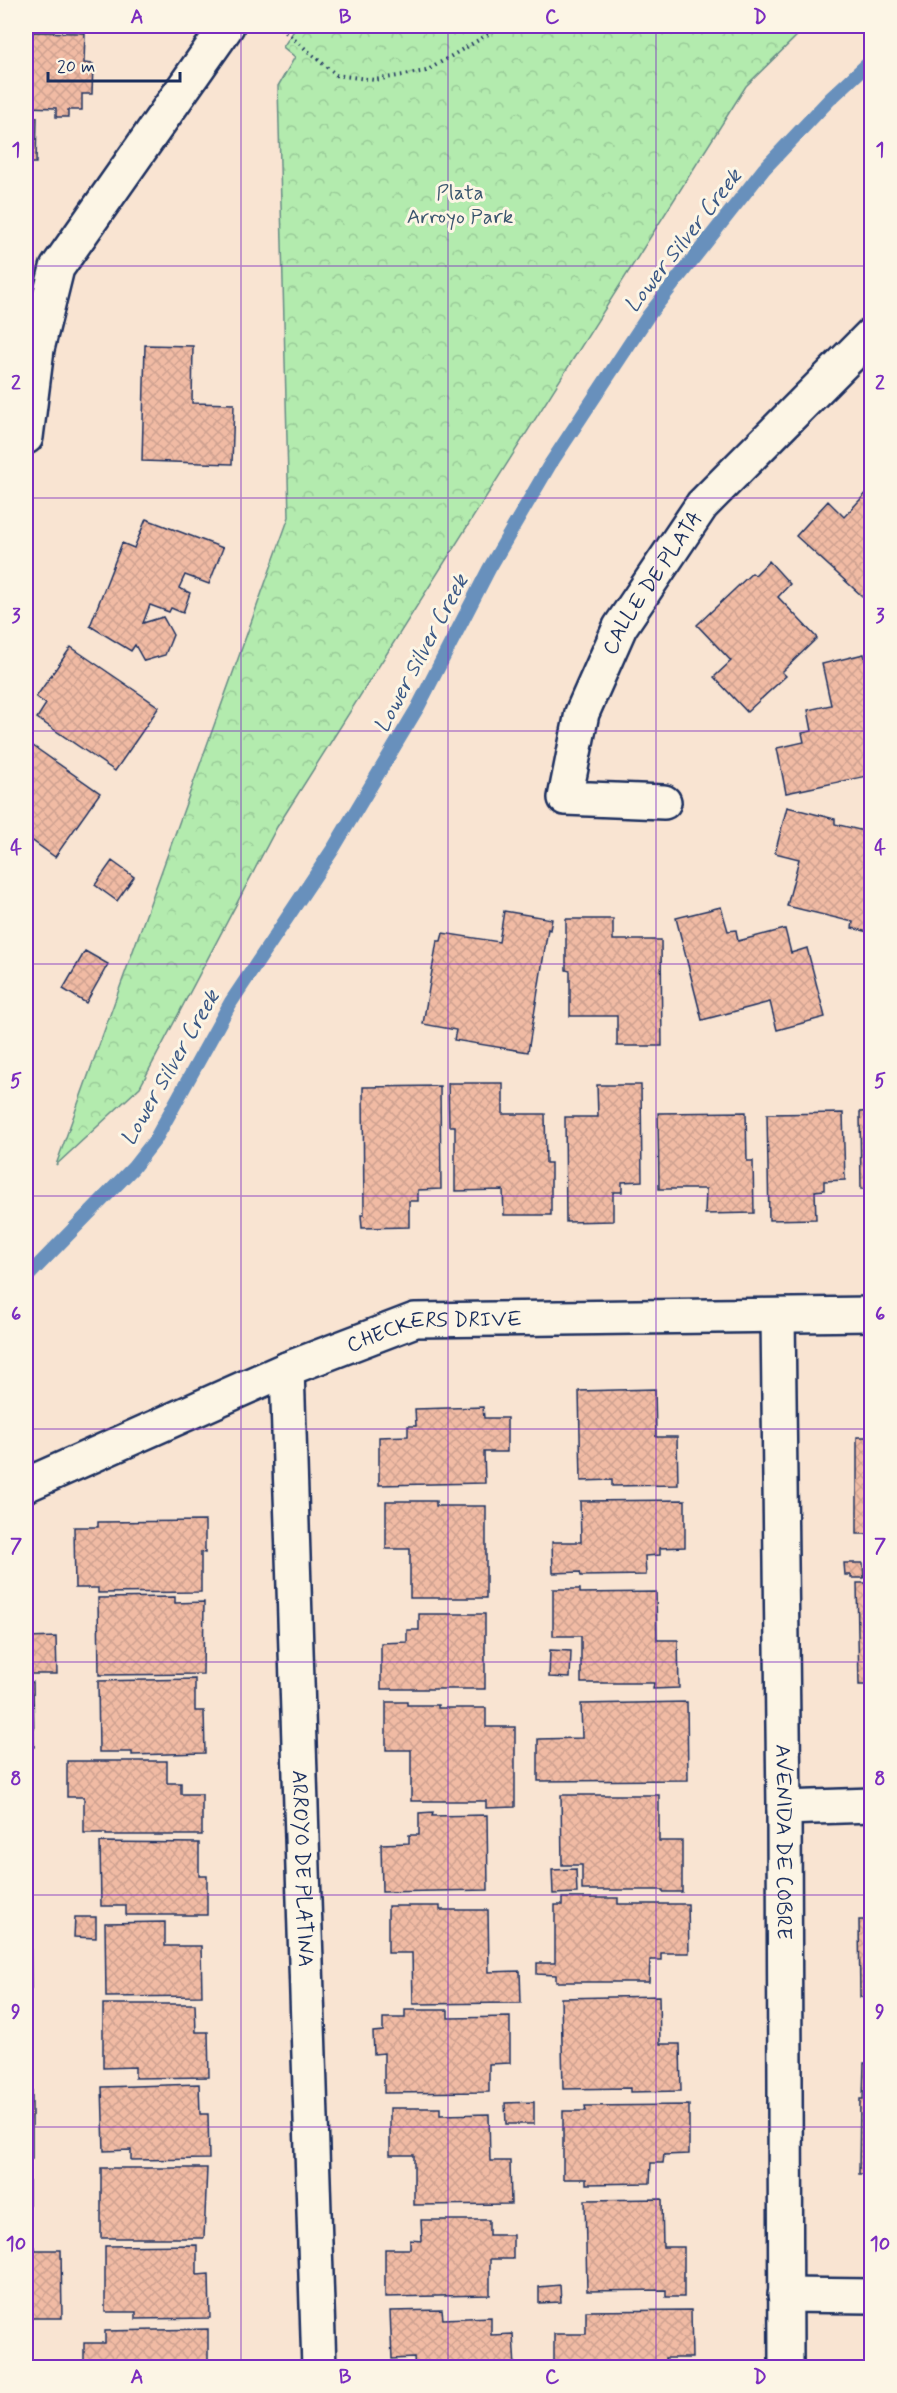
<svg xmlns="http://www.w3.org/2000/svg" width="897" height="2393" viewBox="0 0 897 2393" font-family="Mynerve,sans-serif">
<defs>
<pattern id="forest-crowns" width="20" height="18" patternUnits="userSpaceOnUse" patternTransform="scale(1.5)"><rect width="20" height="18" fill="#b3ebae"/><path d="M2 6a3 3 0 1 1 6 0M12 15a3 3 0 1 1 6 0" fill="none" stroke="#99ca98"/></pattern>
<pattern id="building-cross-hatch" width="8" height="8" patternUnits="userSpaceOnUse" patternTransform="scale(1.5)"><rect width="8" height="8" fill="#f1bba4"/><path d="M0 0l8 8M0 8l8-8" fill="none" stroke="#cea190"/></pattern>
</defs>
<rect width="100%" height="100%" fill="#f9e4d2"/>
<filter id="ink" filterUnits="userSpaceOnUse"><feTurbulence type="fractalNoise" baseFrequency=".0167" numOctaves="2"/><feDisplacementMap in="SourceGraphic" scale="12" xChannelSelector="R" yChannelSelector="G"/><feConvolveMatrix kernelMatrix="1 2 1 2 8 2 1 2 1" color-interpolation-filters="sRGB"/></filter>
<g filter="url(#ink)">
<path fill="url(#forest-crowns)" stroke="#678d86" stroke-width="1.5" d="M297 26H807L746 86 277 827 140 1087 56 1165 289 517 278 86 295 57 283 47Z"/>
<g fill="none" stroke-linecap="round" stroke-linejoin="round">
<path stroke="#6890bc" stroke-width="14" d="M26 1278 133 1168 155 1140 231 1002 333 849 418 707 489 569 549 466 648 316 764 169 830 99 872 60"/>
</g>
<path fill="url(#building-cross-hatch)" stroke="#1b2f5e" stroke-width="1.5" d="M26 32 85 33 84 63 93 64 92 94H82V110H68V117H56V108L26 107Z
M26 117H37L36 163H26Z
M145 345 193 346 192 403 234 404 232 464 142 461Z
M872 487V605L796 536 828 501 844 517Z
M146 519 223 548 209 584 185 575 179 588 190 593 183 613 171 608 169 612 150 605 143 623 163 617 173 635 165 655 144 661 135 645 131 651 90 626 122 543 134 548Z
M769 561 790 584 778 597 817 638 782 672 786 676 747 712 714 677 731 661 697 625 752 573 755 575Z
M71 647 159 707 115 771 37 718 46 704 36 697Z
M864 654 870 682H872V775L786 793 777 748 804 742 802 733 812 731 808 710 831 705 822 664Z
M26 741 100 793 55 857 26 836Z
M787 807 835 819V824L872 833V877L867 897 872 898V933L852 928 853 922 787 906 799 859 775 853Z
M112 861 134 877 117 901 95 885Z
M721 907 728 931 736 930 738 941 785 929 791 953 807 948 825 1017 777 1030 770 1002 702 1020 676 918Z
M504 911 552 919 550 930 548 929 528 1052 454 1040 456 1030 423 1024 437 941H441L443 933 499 942Z
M566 919H613V940H661L662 1046H617V1016H570V971L566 970Z
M85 951 108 964 86 1003 63 989Z
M448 1083H503V1114H545L546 1163H551V1215H504L503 1190 455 1191V1126H449Z
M597 1085H641L642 1181 622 1182V1192H613V1221L566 1222 565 1117H598Z
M440 1086 441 1189 418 1190V1201H409V1227L362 1228 361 1215H364L363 1087Z
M872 1111V1189H861L860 1112Z
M746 1112 747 1161H753L754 1213 705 1214 706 1189H659L658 1113Z
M843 1113 845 1180 824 1181V1190L815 1191 816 1219 769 1220 767 1114Z
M655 1389 656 1437H677L678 1485 612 1486V1480L581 1481 579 1391Z
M483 1407 484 1418H507V1452H484L485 1483 379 1485V1437L408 1436V1426H416L415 1409Z
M857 1437H872V1534H857Z
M685 1500V1547L660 1548V1555L645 1556 646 1575 581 1576 580 1572 553 1573 552 1542H581L580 1501Z
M386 1501H436V1506H486V1598H410V1549H386Z
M205 1521V1553L201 1552V1592L98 1593V1588H75L74 1527H98V1522Z
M844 1563H863L864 1578H851V1575H845Z
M857 1583H872V1685H859Z
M553 1589H580V1593L656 1592 657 1640H678L679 1688 653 1689 654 1683H581V1636H553Z
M175 1597V1603L204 1602 203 1674 99 1675 98 1598Z
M26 1600H28V1638L56 1637 57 1674H28V1667H26Z
M419 1614H485V1689H381V1643L407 1642V1630H419Z
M550 1650 571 1651 570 1678 549 1677Z
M195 1679V1711H204L205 1753 132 1755V1752H99L98 1681Z
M26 1682H33L34 1747H26Z
M386 1702H407V1705H438V1708H486V1727H515V1807L486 1808V1801H411V1750H386Z
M687 1702 688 1780 538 1781V1739L582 1738 581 1704Z
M67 1761H167V1783H181V1794H202V1835H106V1833H84V1797H67Z
M29 1762 30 1827H26V1763Z
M561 1795H659V1841H682V1892H663V1890H582V1865H562Z
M433 1812 432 1816 487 1815 488 1890 382 1892 381 1844 409 1843V1835H419V1813Z
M100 1842 199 1843V1876H207V1915H126V1906H101Z
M26 1843H28V1917H26Z
M576 1869 577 1893 553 1894 552 1870Z
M562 1898H618V1904H688L689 1953H661V1960H650L649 1982H556V1975L537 1974V1963H555V1905H562Z
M388 1906H440V1910H488L489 1972 520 1971 521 2003 413 2004 412 1953H388Z
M75 1917H96V1938L74 1937Z
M859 1920H872V1997H860Z
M165 1922V1946H201L202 1996 106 1997 105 1923Z
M26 1923H30L31 1989H26Z
M659 1996 660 2044H680L681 2091 630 2092V2088L563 2089 561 1998Z
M103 2004H195L196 2032H208L209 2077 135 2078V2067L103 2068Z
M405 2010H448V2018L510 2017V2063L489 2064V2092L384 2093V2053L374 2054 373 2032 383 2031V2018H405Z
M864 2063H872V2174H859L860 2099H863Z
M199 2084 200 2114H208L209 2159 131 2160V2150L104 2151 102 2087Z
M32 2086V2159L26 2160V2087Z
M534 2102V2124H506L505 2103Z
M689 2105V2154L664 2155 663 2163H651L650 2183 586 2184V2179H563V2111H586L585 2106Z
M390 2108H440V2115L489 2114 490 2161H510L511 2204 414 2205V2155H390Z
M26 2167H29V2240H26Z
M101 2168H207L204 2238H101Z
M662 2199 663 2247H684V2297H666V2290L587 2291 585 2200Z
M421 2220H489V2235H513V2259H490V2295L385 2297V2249H410V2240L422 2241Z
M197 2245V2275L209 2274 210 2318 136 2319V2312H105V2246Z
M26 2247H35V2250H61L62 2318H26Z
M560 2285 561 2302 539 2303V2287Z
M442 2310 443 2319 491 2317V2335L513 2334 515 2368H415L414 2358 392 2359 390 2311Z
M691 2310 692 2358H665L666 2366 651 2368H554V2334H586V2311Z
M208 2329V2368H84V2343H105V2331Z"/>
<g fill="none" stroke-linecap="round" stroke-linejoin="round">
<defs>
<g id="minor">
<path d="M26 437 37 349 57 268 227 26"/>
<path id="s1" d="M664 802 565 798 582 713 620 627 702 505 872 334"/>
<path id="s2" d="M778 1316 784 1808 786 2368"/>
<path id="s3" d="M287 1369 319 2368"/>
<path d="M784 1808 872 1805"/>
<path d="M785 2295 872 2296"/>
</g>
<g id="tertiary">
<path id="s4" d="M26 1485 287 1369 415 1320 872 1314"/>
</g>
</defs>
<use href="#minor" stroke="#1b2f5e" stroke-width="38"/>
<use href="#tertiary" stroke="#1b2f5e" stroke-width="38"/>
<path stroke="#1b2f5e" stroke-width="4" stroke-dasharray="1.5 4.5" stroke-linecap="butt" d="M281 28 336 75 375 80 426 71 502 26"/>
<use href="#minor" stroke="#fcf5e5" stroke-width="33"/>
<use href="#tertiary" stroke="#fcf5e5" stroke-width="33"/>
</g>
</g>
<path fill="none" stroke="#7b2cbf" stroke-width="1.5" stroke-opacity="0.55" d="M241 26V2368M448 26V2368M656 26V2368M26 266H872M26 498H872M26 731H872M26 964H872M26 1196H872M26 1429H872M26 1662H872M26 1895H872M26 2127H872"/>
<g text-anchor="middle" stroke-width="6" stroke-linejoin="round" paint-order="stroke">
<g font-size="21" fill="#39556e" stroke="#fcf5e5">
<text x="460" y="199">Plata<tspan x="460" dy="24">Arroyo Park</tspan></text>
</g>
<g font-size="21" fill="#1b2f5e" stroke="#fcf5e5">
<text dy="7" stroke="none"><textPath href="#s1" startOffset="334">CALLE DE PLATA</textPath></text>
<text dy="7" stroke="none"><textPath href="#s4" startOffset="440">CHECKERS DRIVE</textPath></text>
<text dy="7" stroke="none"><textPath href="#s2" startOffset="526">AVENIDA DE COBRE</textPath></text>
<text dy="7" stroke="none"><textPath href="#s3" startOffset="500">ARROYO DE PLATINA</textPath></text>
</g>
<g font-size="22" font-style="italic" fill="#3b5885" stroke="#fcf5e5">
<text transform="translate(682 240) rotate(-52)" y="8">Lower Silver Creek</text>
<text transform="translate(420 653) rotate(-62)" y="8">Lower Silver Creek</text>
<text transform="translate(169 1067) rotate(-60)" y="8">Lower Silver Creek</text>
</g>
</g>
<rect width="897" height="2393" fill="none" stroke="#fcf5e5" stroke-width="66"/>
<path d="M48 72v9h132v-9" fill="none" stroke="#1b2f5e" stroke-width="3"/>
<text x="57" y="72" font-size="18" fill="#1b2f5e" stroke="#fcf5e5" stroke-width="4.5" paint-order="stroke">20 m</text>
<rect x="33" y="33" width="831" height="2327" fill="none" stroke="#7b2cbf" stroke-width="2"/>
<g font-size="20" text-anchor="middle" font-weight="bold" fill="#7b2cbf">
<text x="137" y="23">A</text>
<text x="345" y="23">B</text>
<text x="552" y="23">C</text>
<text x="760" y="23">D</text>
<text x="16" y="156">1</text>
<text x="880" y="156">1</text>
<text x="16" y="389">2</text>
<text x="880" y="389">2</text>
<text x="16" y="622">3</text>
<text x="880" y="622">3</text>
<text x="16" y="854">4</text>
<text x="880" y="854">4</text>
<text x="16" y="1087">5</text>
<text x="880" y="1087">5</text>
<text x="16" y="1320">6</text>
<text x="880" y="1320">6</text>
<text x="16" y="1552">7</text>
<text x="880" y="1552">7</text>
<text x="16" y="1785">8</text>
<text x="880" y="1785">8</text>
<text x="16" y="2018">9</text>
<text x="880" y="2018">9</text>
<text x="16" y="2250">10</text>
<text x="880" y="2250">10</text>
<text x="137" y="2383">A</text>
<text x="345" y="2383">B</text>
<text x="552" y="2383">C</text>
<text x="760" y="2383">D</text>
</g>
</svg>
